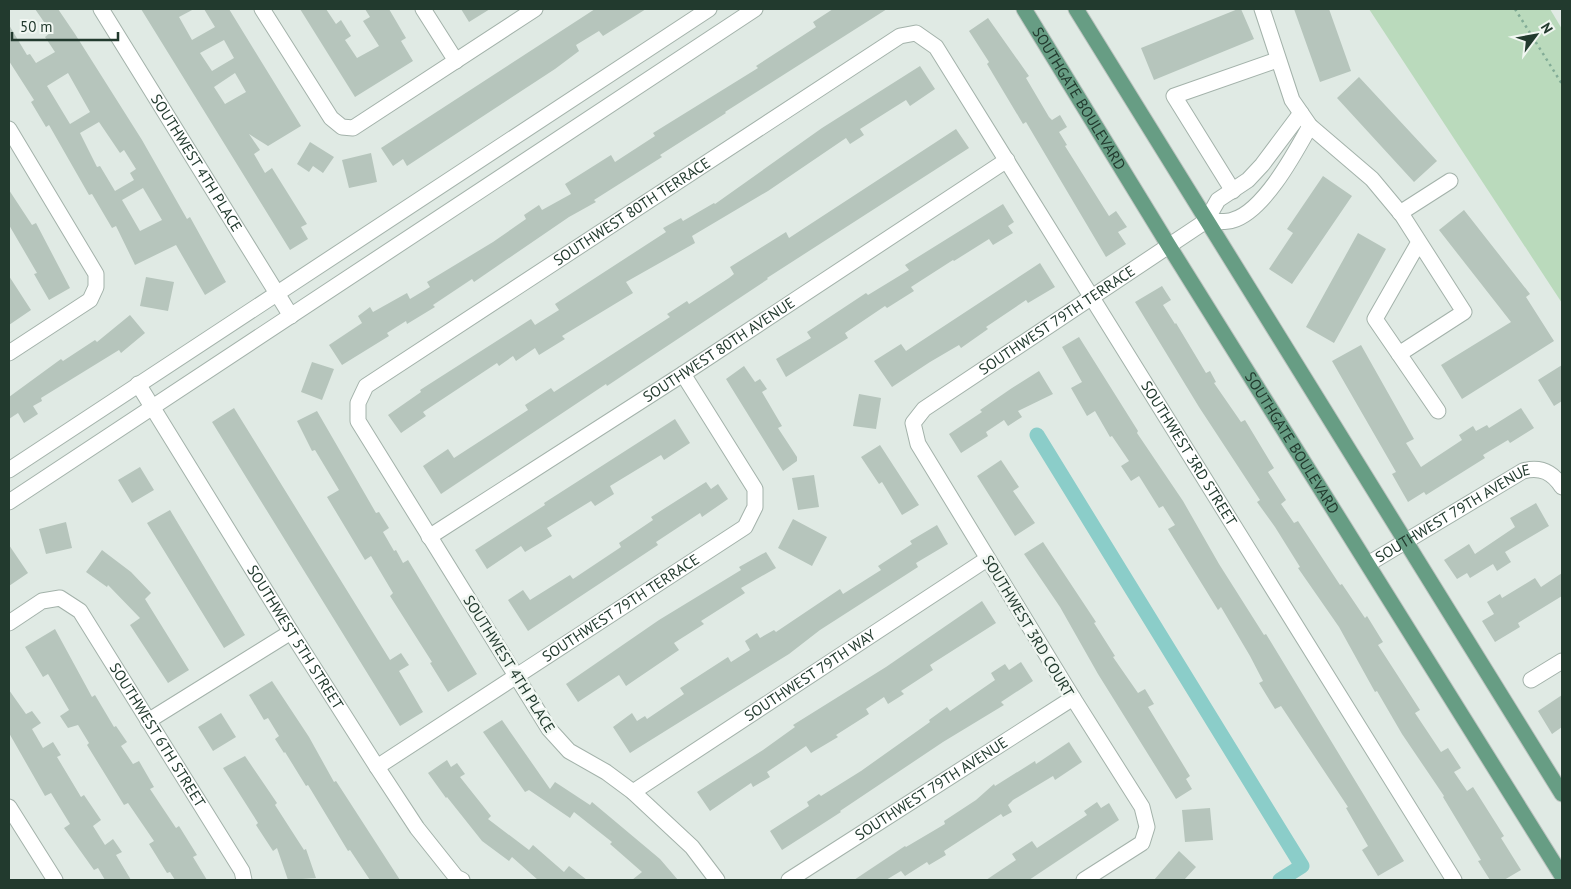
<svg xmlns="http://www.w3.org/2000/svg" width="1571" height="889" viewBox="0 0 1571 889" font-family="'PT Sans',sans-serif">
<rect width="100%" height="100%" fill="#e0eae4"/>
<path fill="#badabc" d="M1369 9H1550L1562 29V303Z"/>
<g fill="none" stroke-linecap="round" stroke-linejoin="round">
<path stroke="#8bcdc9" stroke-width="15" d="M1037 435 1302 866 1280 880"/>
</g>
<path fill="#b6c5bc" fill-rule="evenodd" d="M35 9H58L75 34 142 140 187 219 190 217 226 282 205 295 176 245 135 265 116 226 112 228 92 194 89 195 49 125 46 127 31 102 34 100 9 61V25L27 55 30 54 36 63 55 52 45 37 51 32ZM68 73 90 112 70 124 47 86ZM99 122 120 153 124 150 136 169 130 173 134 180 115 191 100 166 97 167 80 133ZM143 188 162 220 140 231 122 200Z
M141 9H194L179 17 192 40 215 27 204 9H229L301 126 268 146 249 134 260 150 254 154 265 173 272 168 307 224 301 227 308 239 290 250ZM224 40 234 58 212 71 200 53ZM235 73 246 92 225 104 214 87Z
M300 9H326L336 24 341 20 351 36 345 40 357 58 379 46 363 21 370 17 365 9H389L406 38 401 41 413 61 355 97Z
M461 9H490L469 22Z
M595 9H646L603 36 599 31 576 45 579 51 555 69 407 166 403 159 393 166 381 148Z
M833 9H887L725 112 726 113 660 155 662 157 594 200 596 202 569 217 474 282 472 279 433 305 435 307 407 324 406 321 387 333 389 336 342 365 329 345 362 323 358 316 370 307 373 312 407 293 410 299 430 287 427 282 493 242 526 219 524 215 539 205 542 210 571 194 565 184 611 155 615 162 655 136 653 133 758 68 756 66 816 27 813 22Z
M1238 9H1241L1254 39 1154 80 1141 48Z
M1294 9H1329L1351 71 1320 82Z
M988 18 1029 76 1026 78 1049 117 1052 120 1060 115 1067 127 1059 132 1067 145 1065 146 1109 216 1116 211 1127 227 1118 232 1126 244 1106 257 1026 122 1023 124 987 64 989 62 969 31Z
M920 66 935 89 910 106 906 100 860 129 864 135 850 144 846 138 768 191 692 236 695 243 626 282 633 293 562 336 565 339 539 355 535 348 516 361 513 356 499 366 497 363 423 412 426 416 401 433 388 415 421 392 420 390 531 319 535 325 559 310 555 304 666 232 663 228 681 218 683 221 714 203 715 204 822 128Z
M1359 77 1437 161 1414 182 1337 98Z
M956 129 969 148 767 278 768 279 634 368 607 386 606 384 441 494 423 466 448 449 454 458 528 410 525 405 551 388 554 392 670 317 667 314 687 301 689 304 729 278 734 274 730 267 786 232 789 238Z
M310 142 334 157 323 173 313 166 309 172 297 164Z
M371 153 377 182 349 188 342 160Z
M1323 176 1352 196 1292 284 1269 269 1293 233 1287 229Z
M9 190 32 225 36 223 70 288 49 300 34 274 37 273 9 225Z
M1003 204 1014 222 1008 226 1013 233 993 245 989 239 954 261 953 260 911 287 914 291 887 308 885 306 845 333 848 338 786 377 776 359 811 338 807 332 866 293 868 295 909 270 905 265Z
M1464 210 1530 294 1526 297 1554 341 1462 399 1441 365 1511 322 1439 230Z
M1358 233 1386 249 1334 343 1306 327Z
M1040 263 1055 287 1028 303 1026 300 986 327 988 329 961 348 959 345 930 362 892 387 874 361 901 344 906 351Z
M9 276 31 310 9 325Z
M146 277 174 282 168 311 140 306Z
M1162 286 1171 300 1163 305 1175 324 1176 323 1206 373 1210 371 1216 382 1214 383 1241 422 1245 420 1274 468 1268 472 1286 500 1281 504 1294 523 1298 521 1340 585 1342 584 1365 618 1367 616 1383 642 1378 645 1420 710 1415 713 1441 752 1448 748 1461 768 1454 772 1467 791 1473 787 1504 836 1501 838 1521 870 1504 880H1490L1478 861 1481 860 1443 797 1444 796 1402 734 1377 691 1375 692 1339 627 1298 568 1300 567 1275 527 1257 502 1260 500 1199 407 1135 302Z
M130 315 145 333 121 353 119 350 41 398 42 401 33 406 38 414 24 423 18 413 9 419V397L61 359 63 361 95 340 97 342Z
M1079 337 1138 431 1137 433 1183 501 1219 564 1264 635 1266 634 1404 861 1378 876 1362 850 1368 846 1346 808 1348 807 1281 706 1275 709 1259 683 1263 681 1250 656 1221 607 1218 610 1168 529 1175 525 1163 506 1159 508 1139 476 1131 481 1121 466 1129 461 1112 436 1110 437 1095 411 1087 416 1071 388 1082 382 1062 347Z
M1361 345 1414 439 1406 443 1421 467 1462 440 1459 435 1473 426 1476 431 1487 425 1489 428 1521 408 1534 428 1510 443 1508 440 1483 455 1485 458 1426 495 1424 492 1408 502 1392 474 1396 472 1332 361Z
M312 362 334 369 322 400 301 392Z
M1562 365V401L1554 406 1538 380Z
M744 366 755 382 760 379 767 389 762 392 782 426 778 428 797 457V461L783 471 726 379Z
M1039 371 1053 394 1018 411 1022 417 1008 426 1004 420 986 432 988 436 961 453 949 434 982 412 980 410 1012 388Z
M859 394 881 398 876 429 853 426Z
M234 408 390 660 401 653 409 665 399 671 423 712 400 726 212 422Z
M317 411 376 513 379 512 389 528 383 532 394 551 396 550 403 563 408 560 477 674 448 692 430 663 432 662 390 596 393 593 371 556 365 560 327 497 339 490 315 450 312 451 297 421Z
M675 419 690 443 664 460 661 455 610 486 614 494 595 506 591 501 547 528 552 536 525 552 521 546 487 569 475 550 545 505 544 503Z
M880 445 919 505 902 515 882 482 879 484 861 457Z
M1001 460 1019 487 1013 491 1035 523 1015 536 977 476Z
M140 467 154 490 132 503 118 480Z
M814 475 819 507 798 510 792 478Z
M706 482 711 489 718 484 728 499 702 517 700 513 656 542 658 545 528 631 508 600 523 590 530 600 570 575 573 579 621 547 619 543 653 520 651 517Z
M1536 503 1549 526 1505 552 1511 562 1497 571 1493 564 1470 578 1467 573 1457 579 1444 560 1469 544 1475 554 1515 527 1510 518Z
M170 510 245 635 224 648 147 523Z
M793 519 827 537 812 566 778 548Z
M66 522 72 548 46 554 39 529Z
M937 525 948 544 916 563 918 567 820 630 789 654 630 753 613 727 632 713 637 721 645 716 647 719 684 694 680 688 728 657 731 662 750 650 745 641 757 633 760 638 774 630 776 632 840 589 843 594 881 570 878 566 912 544 910 541Z
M1043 542 1096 622 1094 623 1115 656 1113 657 1138 693 1145 689 1154 704 1148 707 1190 776 1186 779 1192 789 1176 799 1098 674 1060 607 1024 554Z
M9 545 28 573 9 586Z
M102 550 131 572 151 593 145 599 189 670 168 683 130 625 140 618 108 585 107 587 86 572Z
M766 552 776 568 741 588 745 593 701 621 704 624 674 643 679 650 626 686 619 675 578 702 566 684 659 620 741 570 739 567Z
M1562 573V596L1518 623 1520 627 1495 642 1482 621 1494 614 1487 602 1500 594 1502 598 1535 578 1541 587Z
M982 601 996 623 930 665 933 670 901 691 904 694 888 704 884 697 866 709 869 714 836 735 838 737 811 753 806 746 767 772 770 777 753 787 751 783 710 811 697 792 763 750 795 727 793 725 886 667Z
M55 629 92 697 95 695 114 727 116 726 127 742 121 746 133 764 139 761 154 787 150 789 176 828 179 826 197 855 193 857 207 880H175L170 872 167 873 149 844 154 841 128 803 124 805 87 745 89 743 78 725 68 728 60 716 69 710 48 674 43 677 25 647Z
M1021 662 1033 681 1001 702 1004 705 943 742 840 811 841 812 782 850 770 831 809 806 807 802 819 794 821 796 861 771 930 722 929 720 947 707 950 711 995 680 991 673 1005 664 1009 670Z
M272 681 309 737 334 782 336 781 400 880H370L350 850 348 851 308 785 306 786 285 752 284 753 275 739 279 736 268 718 264 720 249 695Z
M9 690 26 714 32 711 41 723 32 729 43 748 53 742 61 755 57 757 81 797 84 795 101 820 93 826 105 845 113 839 122 852 116 855 131 880H105L98 868 94 870 64 828 70 824 51 793 45 796 9 733Z
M1562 695V727L1552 734 1538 711Z
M221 713 236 737 213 751 198 727Z
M502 720 550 789 555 782 590 805 592 802 660 859 678 880H632L642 872 610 844 612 842 574 812 570 818 529 790 525 792 483 732Z
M1069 742 1082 762 1055 780 1053 776 1013 800 1008 805 1012 812 1003 817 1001 814 944 851 946 855 929 865 927 862 905 876 901 871 886 880H854L905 846 906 847 945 824 944 821 976 800 994 784 995 786 1035 761 1036 764Z
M245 756 277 803 275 805 304 850 306 849 316 878 288 880 277 848 273 851 256 825 258 823 223 768Z
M447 760 451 767 457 763 465 774 460 777 491 816 488 819 529 850 533 845 564 872 569 866 587 880H538L512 857 509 861 482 841 447 797 446 798 428 773Z
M1097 802 1101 808 1109 803 1119 820 1029 880H986L1016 860 1012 854 1032 841 1037 848 1087 815 1084 811Z
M1210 808 1213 840 1185 842 1182 810Z
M1179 851 1196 867 1184 880H1154Z"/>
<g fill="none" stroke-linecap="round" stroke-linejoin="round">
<defs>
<g id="minor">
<path id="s1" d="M101 9 291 316"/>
<path d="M262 9 331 118 342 127 353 128 535 9"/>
<path d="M423 9 456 61"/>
<path d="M1262 9 1292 100 1310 126 1372 179 1402 215 1464 312 1399 354 1375 319 1419 242"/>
<path d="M9 129 96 274V287L90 300 9 353"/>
<path d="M1233 191 1174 96 1277 60"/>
<path d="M1400 213 1450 181"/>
<path d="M1206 221C1214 221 1225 223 1233 220 1264 211 1295 153 1310 126"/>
<path d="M1399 354 1438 411"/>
<path id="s2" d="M138 384 291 632 377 767 417 828 456 877 462 880"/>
<path d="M9 470 709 9"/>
<path d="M9 502 755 9"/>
<path id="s3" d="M429 537 683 374 1007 160"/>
<path id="s4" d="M1368 564 1523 471C1541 466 1553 473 1562 487"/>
<path id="s5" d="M9 623 42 601 60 598 80 611 242 871 244 880"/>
<path d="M1531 680 1562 661"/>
<path d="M148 721 291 632"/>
<path id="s6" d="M377 767 745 527 755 507V489L683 374"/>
<path id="s7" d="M633 792 987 559"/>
<path d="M9 807 55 880"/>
<path id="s8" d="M717 880 692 847 633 792 606 772 569 751 549 729 358 421V403L366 386 900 36 916 33 936 47 1454 880"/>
<path id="s9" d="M789 880 1073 698"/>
<path id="s10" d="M1084 880 1142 843 1147 827 1142 807 1073 698 918 444 913 423 924 409 1206 221 1218 200 1248 180 1262 165 1301 113"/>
</g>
<g id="major">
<path id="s11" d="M1024 9 1169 246 1562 876"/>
<path d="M1076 9 1562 794"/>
</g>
</defs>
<use href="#minor" stroke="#a3b2aa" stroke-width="17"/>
<use href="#major" stroke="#bdc4c0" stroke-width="17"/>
<path stroke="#82ac96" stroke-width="2.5" stroke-dasharray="2.5 4" stroke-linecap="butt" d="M1515 9 1562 84"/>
<use href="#minor" stroke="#fff" stroke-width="15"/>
<use href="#major" stroke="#679d84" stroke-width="15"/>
</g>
<g text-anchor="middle" stroke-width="5" stroke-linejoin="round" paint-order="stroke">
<g font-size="15" fill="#223a2e" stroke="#f1f7f2">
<text dy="5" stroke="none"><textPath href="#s11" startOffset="105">SOUTHGATE BOULEVARD</textPath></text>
<text dy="5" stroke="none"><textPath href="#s1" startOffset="181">SOUTHWEST 4TH PLACE</textPath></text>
<text dy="5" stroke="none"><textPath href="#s8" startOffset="945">SOUTHWEST 80TH TERRACE</textPath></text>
<text dy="5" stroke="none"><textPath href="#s10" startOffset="732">SOUTHWEST 79TH TERRACE</textPath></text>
<text dy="5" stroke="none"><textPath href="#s3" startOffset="345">SOUTHWEST 80TH AVENUE</textPath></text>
<text dy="5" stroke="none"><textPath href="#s11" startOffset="510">SOUTHGATE BOULEVARD</textPath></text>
<text dy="5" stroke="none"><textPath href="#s8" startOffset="1785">SOUTHWEST 3RD STREET</textPath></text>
<text dy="5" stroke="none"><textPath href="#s4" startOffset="99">SOUTHWEST 79TH AVENUE</textPath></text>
<text dy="5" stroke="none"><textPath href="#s6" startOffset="291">SOUTHWEST 79TH TERRACE</textPath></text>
<text transform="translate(1028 626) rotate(59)" y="5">SOUTHWEST 3RD COURT</text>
<text dy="5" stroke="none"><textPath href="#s2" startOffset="298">SOUTHWEST 5TH STREET</textPath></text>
<text transform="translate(509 664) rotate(58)" y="5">SOUTHWEST 4TH PLACE</text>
<text dy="5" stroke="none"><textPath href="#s7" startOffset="212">SOUTHWEST 79TH WAY</textPath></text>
<text dy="5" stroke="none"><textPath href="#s5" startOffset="228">SOUTHWEST 6TH STREET</textPath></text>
<text dy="5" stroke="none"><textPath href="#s9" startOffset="169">SOUTHWEST 79TH AVENUE</textPath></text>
</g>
</g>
<rect width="1571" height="889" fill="none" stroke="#223a2e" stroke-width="20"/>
<g transform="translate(1536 35) rotate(58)" stroke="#f1f7f2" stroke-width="4" paint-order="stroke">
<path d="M0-4L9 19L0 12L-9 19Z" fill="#223a2e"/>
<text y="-8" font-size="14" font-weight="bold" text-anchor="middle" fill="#223a2e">N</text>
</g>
<path d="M12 32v8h106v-8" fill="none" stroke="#223a2e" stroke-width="2.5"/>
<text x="20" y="32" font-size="15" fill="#223a2e" stroke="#f1f7f2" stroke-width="4" paint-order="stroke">50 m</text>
</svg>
